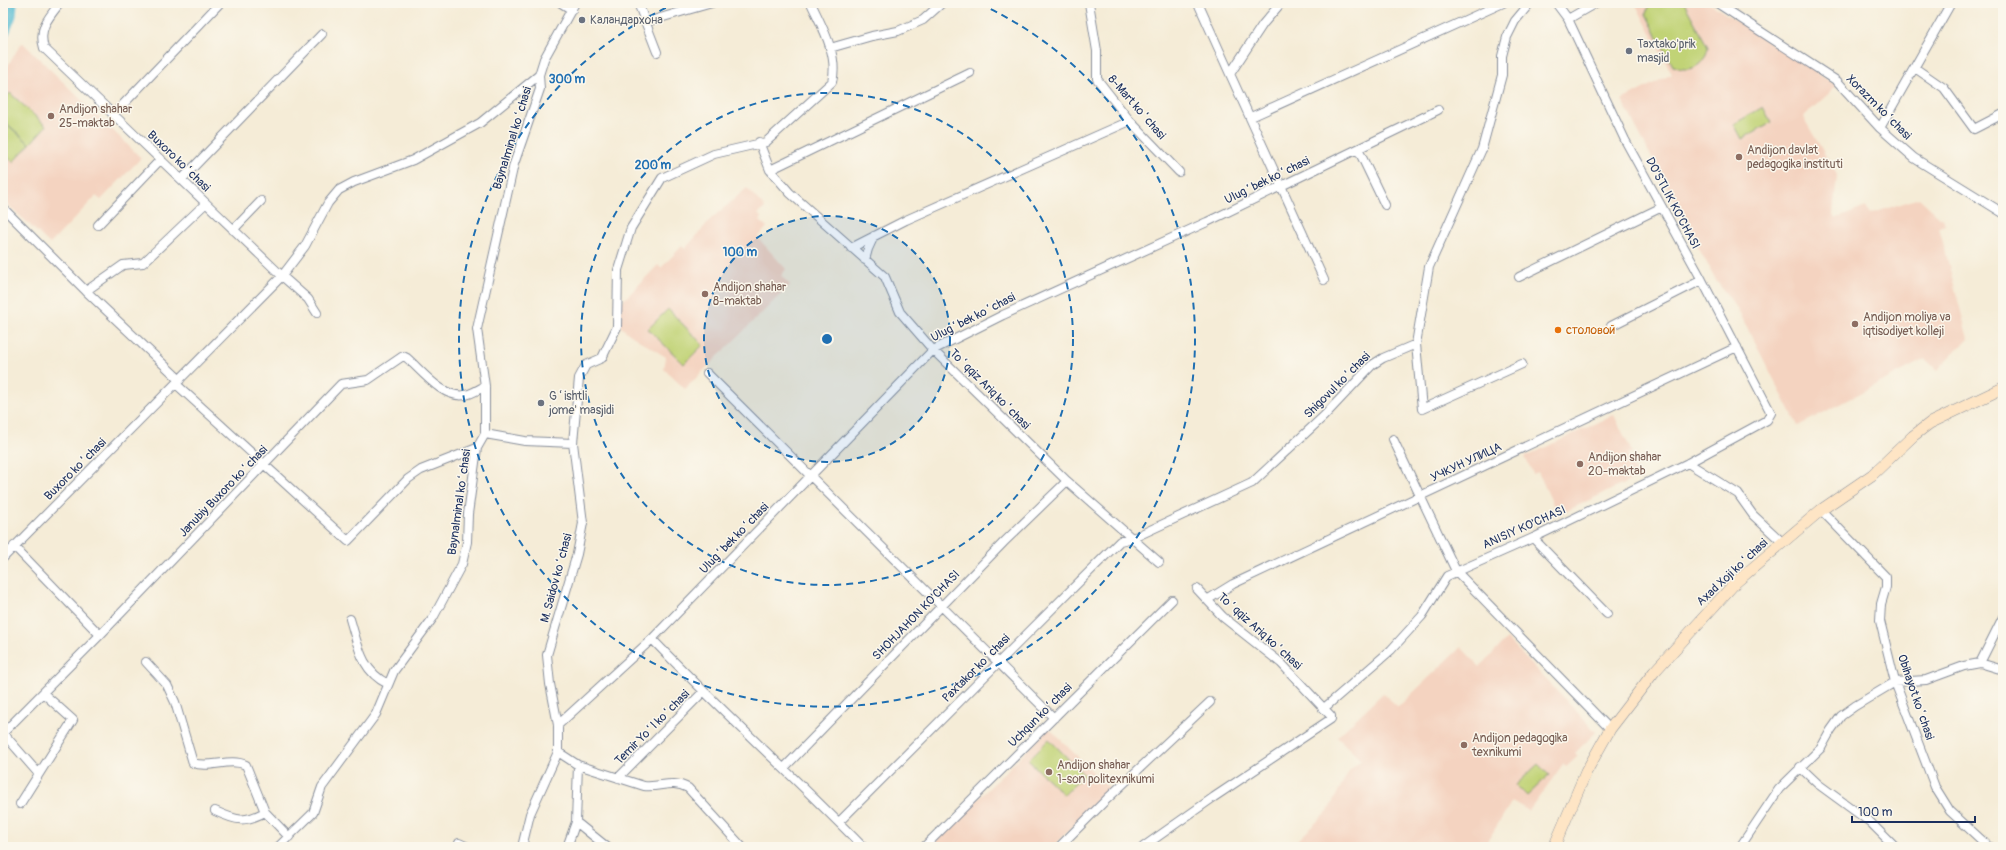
<svg xmlns="http://www.w3.org/2000/svg" width="2006" height="850" viewBox="0 0 2006 850" font-family="Pangolin,sans-serif">
<rect width="100%" height="100%" fill="#fbf7ec"/>
<filter id="ink" filterUnits="userSpaceOnUse"><feTurbulence type="fractalNoise" baseFrequency=".025" numOctaves="2"/><feDisplacementMap in="SourceGraphic" scale="8" xChannelSelector="R" yChannelSelector="G"/><feConvolveMatrix kernelMatrix="1 2 1 2 8 2 1 2 1" color-interpolation-filters="sRGB"/></filter>
<filter id="wash" filterUnits="userSpaceOnUse"><feTurbulence type="fractalNoise" baseFrequency=".012" numOctaves="4" result="noise"/><feDisplacementMap in="SourceGraphic" scale="16" xChannelSelector="R" yChannelSelector="G"/><feGaussianBlur stdDeviation="0.9" result="paint"/><feColorMatrix in="noise" values="0 0 0 0 0 0 0 0 0 0 0 0 0 0 0 0 0 1.4 0 .05"/><feComposite in="paint" operator="in"/></filter>
<g filter="url(#wash)">
<rect width="100%" height="100%" fill="#f5ecd7"/>
<path fill="#f4d3c0" d="M1635 3H1709L1837 86 1803 117 1837 175 1833 215 1835 219 1866 207 1870 214 1919 198 1943 220 1945 225 1939 227 1968 339 1937 370 1925 359 1798 426 1737 308 1717 282 1687 226 1622 100 1672 74Z
M22 42 141 158 101 200 96 196 50 244 3 200V74Z
M747 188 765 208 758 214 762 218 760 221 767 227 758 238 786 269 781 276 790 285 685 389 664 369 666 357 629 334 620 326V304L658 265 661 268 682 246 685 249 711 219Z
M1614 415 1632 452 1627 454 1638 477 1558 515 1538 472 1533 474 1525 457Z
M1507 639 1596 732 1575 753 1578 756 1566 767 1563 764 1529 811 1512 801 1484 847H1291L1328 811 1349 771 1361 760 1337 737 1383 693 1398 707 1461 647 1480 667Z
M1049 728 1110 789 1052 847H930Z"/>
<path fill="#c1d376" stroke="#6e816a" d="M1649 3H1684L1708 47C1705 66 1690 74 1673 66L1646 14Z
M10 93 46 126 30 144 3 120V100Z
M1763 107 1771 122 1742 139 1734 124Z
M3 121 30 144 13 162 3 153Z
M668 309 703 345 684 364 648 329Z
M1049 739 1084 775 1064 795 1028 760Z
M1538 764 1549 775 1527 796 1516 785Z"/>
<g fill="none" stroke-linecap="round" stroke-linejoin="round">
<path stroke="#54bbd2" stroke-width="15" d="M3 30 9 15 10 3"/>
</g>
</g>
<g filter="url(#ink)">
<g fill="none" stroke-linecap="round" stroke-linejoin="round">
<defs>
<path id="street" d="M60 3C48 18 38 29 44 48L282 276 308 299 317 313
M561 3 572 10
M638 3 657 52
M1089 3 1097 51V79L1130 121 1179 172
M1198 3 1230 74
M1281 3 1263 24 1230 74 1324 280
M1717 3 1837 81 1880 128 1914 158 2003 213
M1568 19 1596 3
M646 22 712 3
M830 48 872 36 898 31 923 20 942 3
M1915 68 1944 88 1974 129 2003 114
M113 115 220 3
M1251 117 1503 3
M1880 128 1951 3
M759 142 770 170 790 193 885 277 900 312 933 350 1067 481 1159 562
M1358 149 1385 205
M770 170 970 73
M182 179 322 34
M3 208 86 291 180 380
M98 225 161 159
M233 230 261 201
M851 248 906 220 1130 121
M865 260 868 249 874 236
M1519 277 1662 207
M86 291 123 265 143 263 205 204
M1611 326 1702 280
M1522 364 1422 409 1416 344 1429 267 1482 149 1502 75V56L1507 37 1515 21 1530 3
M707 373 1054 718
M176 384 348 541 408 479 421 470 477 448
M485 434 525 441 573 443
M1393 439 1456 571 1610 729
M1688 463 1738 494 1753 515 1782 542
M1821 510 1886 577V587L1881 604 1880 621 1895 682 1935 787 1950 811 1989 847
M1533 538 1607 614
M14 546 100 635
M3 558 282 276 305 246 328 203 339 190 354 182 413 160 480 123 539 75
M1207 600 1233 584 1737 347
M350 619C358 645 361 671 388 684
M652 639C720 710 794 776 863 847
M146 662 167 685 175 702 193 763C210 769 230 757 246 765L265 812 289 837
M1980 663 2003 670
M1323 709 1391 650 1422 616 1447 576 1533 538 1688 463 1767 420 1771 413 1702 280 1625 140 1568 19 1556 3
M558 725 652 639 933 350 1003 315 1207 222 1438 110
M3 733 100 635 341 384 368 380 403 356 407 358C422 371 443 399 465 395 472 394 479 389 485 386
M3 733 38 773
M578 765 644 786C661 788 671 779 688 788L742 847
M1800 767 1818 784 1870 822 1895 847
M784 768 1004 542 1067 481
M618 778 703 692
M20 804 73 720 43 693
M215 811C237 821 244 823 265 812
M576 822 607 847
M839 822 1120 541 1133 538 1252 483 1324 416 1372 365 1383 358 1416 344
M459 843 468 847
M278 847 313 813 322 787 376 714 394 671 433 618 462 564 467 542 468 514 477 448 485 434V386L477 329 514 164 540 89 539 75 544 59 575 3
M522 847 530 814 558 752
M567 847 576 822 578 765 558 752V725L550 684 547 655 577 554 583 523 573 443 579 378 586 365 602 358 617 327 618 270 631 228 662 178 714 154 766 142 832 82C839 55 822 27 811 3
M924 847 1172 600
M1059 847 1107 799 1210 702
M1143 847 1214 797 1331 719V716L1281 663 1223 617 1197 589
M1740 847 1779 789 1821 748 1831 730 1841 716 1855 706 1895 682 1926 680 1964 666 1980 663 2003 617"/>
<path id="secondary" d="M1554 847 1586 772 1610 729 1654 672 1735 583 1821 510 1872 475 1913 436 1930 423 2003 388"/>
</defs>
<use href="#street" stroke="#888e9a" stroke-width="10"/>
<use href="#secondary" stroke="#888e9a" stroke-width="12"/>
<use href="#street" stroke="#fff" stroke-width="8"/>
<use href="#secondary" stroke="#fee5c5" stroke-width="11"/>
</g>
</g>
<circle cx="827" cy="339" r="123" fill="#1f6fb2" fill-opacity=".12"/>
<g fill="none" stroke="#1f6fb2" stroke-width="2" stroke-dasharray="7 5">
<circle cx="827" cy="339" r="123"/>
<circle cx="827" cy="339" r="246"/>
<path d="M980 4A368 368 0 1 1 674 4"/>
</g>
<g fill="#6b7280" stroke="#fbf7ec" stroke-width="1.5">
<circle cx="582" cy="20" r="4"/>
<circle cx="1629" cy="51" r="4"/>
<circle cx="541" cy="403" r="4"/>
</g>
<g fill="#8d6e63" stroke="#fbf7ec" stroke-width="1.5">
<circle cx="51" cy="116" r="4"/>
<circle cx="1739" cy="157" r="4"/>
<circle cx="705" cy="294" r="4"/>
<circle cx="1855" cy="324" r="4"/>
<circle cx="1580" cy="464" r="4"/>
<circle cx="1464" cy="745" r="4"/>
<circle cx="1049" cy="772" r="4"/>
</g>
<circle fill="#e8710a" stroke="#fbf7ec" stroke-width="1.5" cx="1558" cy="330" r="4"/>
<g text-anchor="middle" stroke-width="3" stroke-linejoin="round" paint-order="stroke">
<g font-size="12" fill="#5b616d" stroke="#fbf7ec" text-anchor="start">
<text x="590" y="24">Каландархона</text>
<text x="1637" y="48">Taxtako'prik<tspan x="1637" dy="14">masjid</tspan></text>
<text x="549" y="400">Gʻishtli<tspan x="549" dy="14">jome' masjidi</tspan></text>
</g>
<g font-size="12" fill="#1b2f5e" stroke="#fbf7ec">
<text transform="translate(1137 107) rotate(49)" y="4">8-Mart koʻchasi</text>
<text transform="translate(1879 107) rotate(45)" y="4">Xorazm koʻchasi</text>
<text transform="translate(512 138) rotate(-73)" y="4">Baynalminal koʻchasi</text>
<text transform="translate(179 161) rotate(44)" y="4">Buxoro koʻchasi</text>
<text transform="translate(1267 180) rotate(-26)" y="4">Ulugʻbek koʻchasi</text>
<text transform="translate(1673 203) rotate(62)" y="4">DO'STLIK KO'CHASI</text>
<text transform="translate(973 317) rotate(-27)" y="4">Ulugʻbek koʻchasi</text>
<text transform="translate(1337 385) rotate(-45)" y="4">Shigovul koʻchasi</text>
<text transform="translate(990 389) rotate(45)" y="4">Toʻqqiz Ariq koʻchasi</text>
<text transform="translate(1466 462) rotate(-25)" y="4">УЧКУН УЛИЦА</text>
<text transform="translate(75 469) rotate(-45)" y="4">Buxoro koʻchasi</text>
<text transform="translate(223 491) rotate(-46)" y="4">Janubiy Buxoro koʻchasi</text>
<text transform="translate(459 502) rotate(-82)" y="4">Baynalminal koʻchasi</text>
<text transform="translate(1524 527) rotate(-24)" y="4">ANISIY KO'CHASI</text>
<text transform="translate(734 538) rotate(-46)" y="4">Ulugʻbek koʻchasi</text>
<text transform="translate(1732 572) rotate(-43)" y="4">Axad Xoji koʻchasi</text>
<text transform="translate(556 578) rotate(-75)" y="4">M. Saidov koʻchasi</text>
<text transform="translate(916 615) rotate(-46)" y="4">SHOHJAHON KO'CHASI</text>
<text transform="translate(1260 631) rotate(42)" y="4">Toʻqqiz Ariq koʻchasi</text>
<text transform="translate(976 668) rotate(-45)" y="4">Paxtakor koʻchasi</text>
<text transform="translate(1916 697) rotate(71)" y="4">Obihayot koʻchasi</text>
<text transform="translate(1040 715) rotate(-45)" y="4">Uchqun koʻchasi</text>
<text transform="translate(652 727) rotate(-45)" y="4">Temir Yoʻl koʻchasi</text>
</g>
<g font-size="12" fill="#785e54" stroke="#fbf7ec" text-anchor="start">
<text x="59" y="113">Andijon shahar<tspan x="59" dy="14">25-maktab</tspan></text>
<text x="1747" y="154">Andijon davlat<tspan x="1747" dy="14">pedagogika instituti</tspan></text>
<text x="713" y="291">Andijon shahar<tspan x="713" dy="14">8-maktab</tspan></text>
<text x="1863" y="321">Andijon moliya va<tspan x="1863" dy="14">iqtisodiyet kolleji</tspan></text>
<text x="1588" y="461">Andijon shahar<tspan x="1588" dy="14">20-maktab</tspan></text>
<text x="1472" y="742">Andijon pedagogika<tspan x="1472" dy="14">texnikumi</tspan></text>
<text x="1057" y="769">Andijon shahar<tspan x="1057" dy="14">1-son politexnikumi</tspan></text>
</g>
<g font-size="12" fill="#c56008" stroke="#fbf7ec" text-anchor="start">
<text x="1566" y="334">столовой</text>
</g>
</g>
<circle cx="827" cy="339" r="6" fill="#1f6fb2" stroke="#fbf7ec" stroke-width="2"/>
<g font-size="12" text-anchor="middle" font-weight="bold" fill="#1f6fb2" stroke="#fbf7ec" stroke-width="3" stroke-linejoin="round" paint-order="stroke">
<text x="567" y="83">300 m</text>
<text x="653" y="169">200 m</text>
<text x="740" y="256">100 m</text>
</g>
<rect width="2006" height="850" fill="none" stroke="#fbf7ec" stroke-width="16"/>
<path d="M1852 816v6h123v-6" fill="none" stroke="#1b2f5e" stroke-width="2"/>
<text x="1858" y="816" font-size="12" fill="#1b2f5e" stroke="#fbf7ec" stroke-width="3" paint-order="stroke">100 m</text>
</svg>
